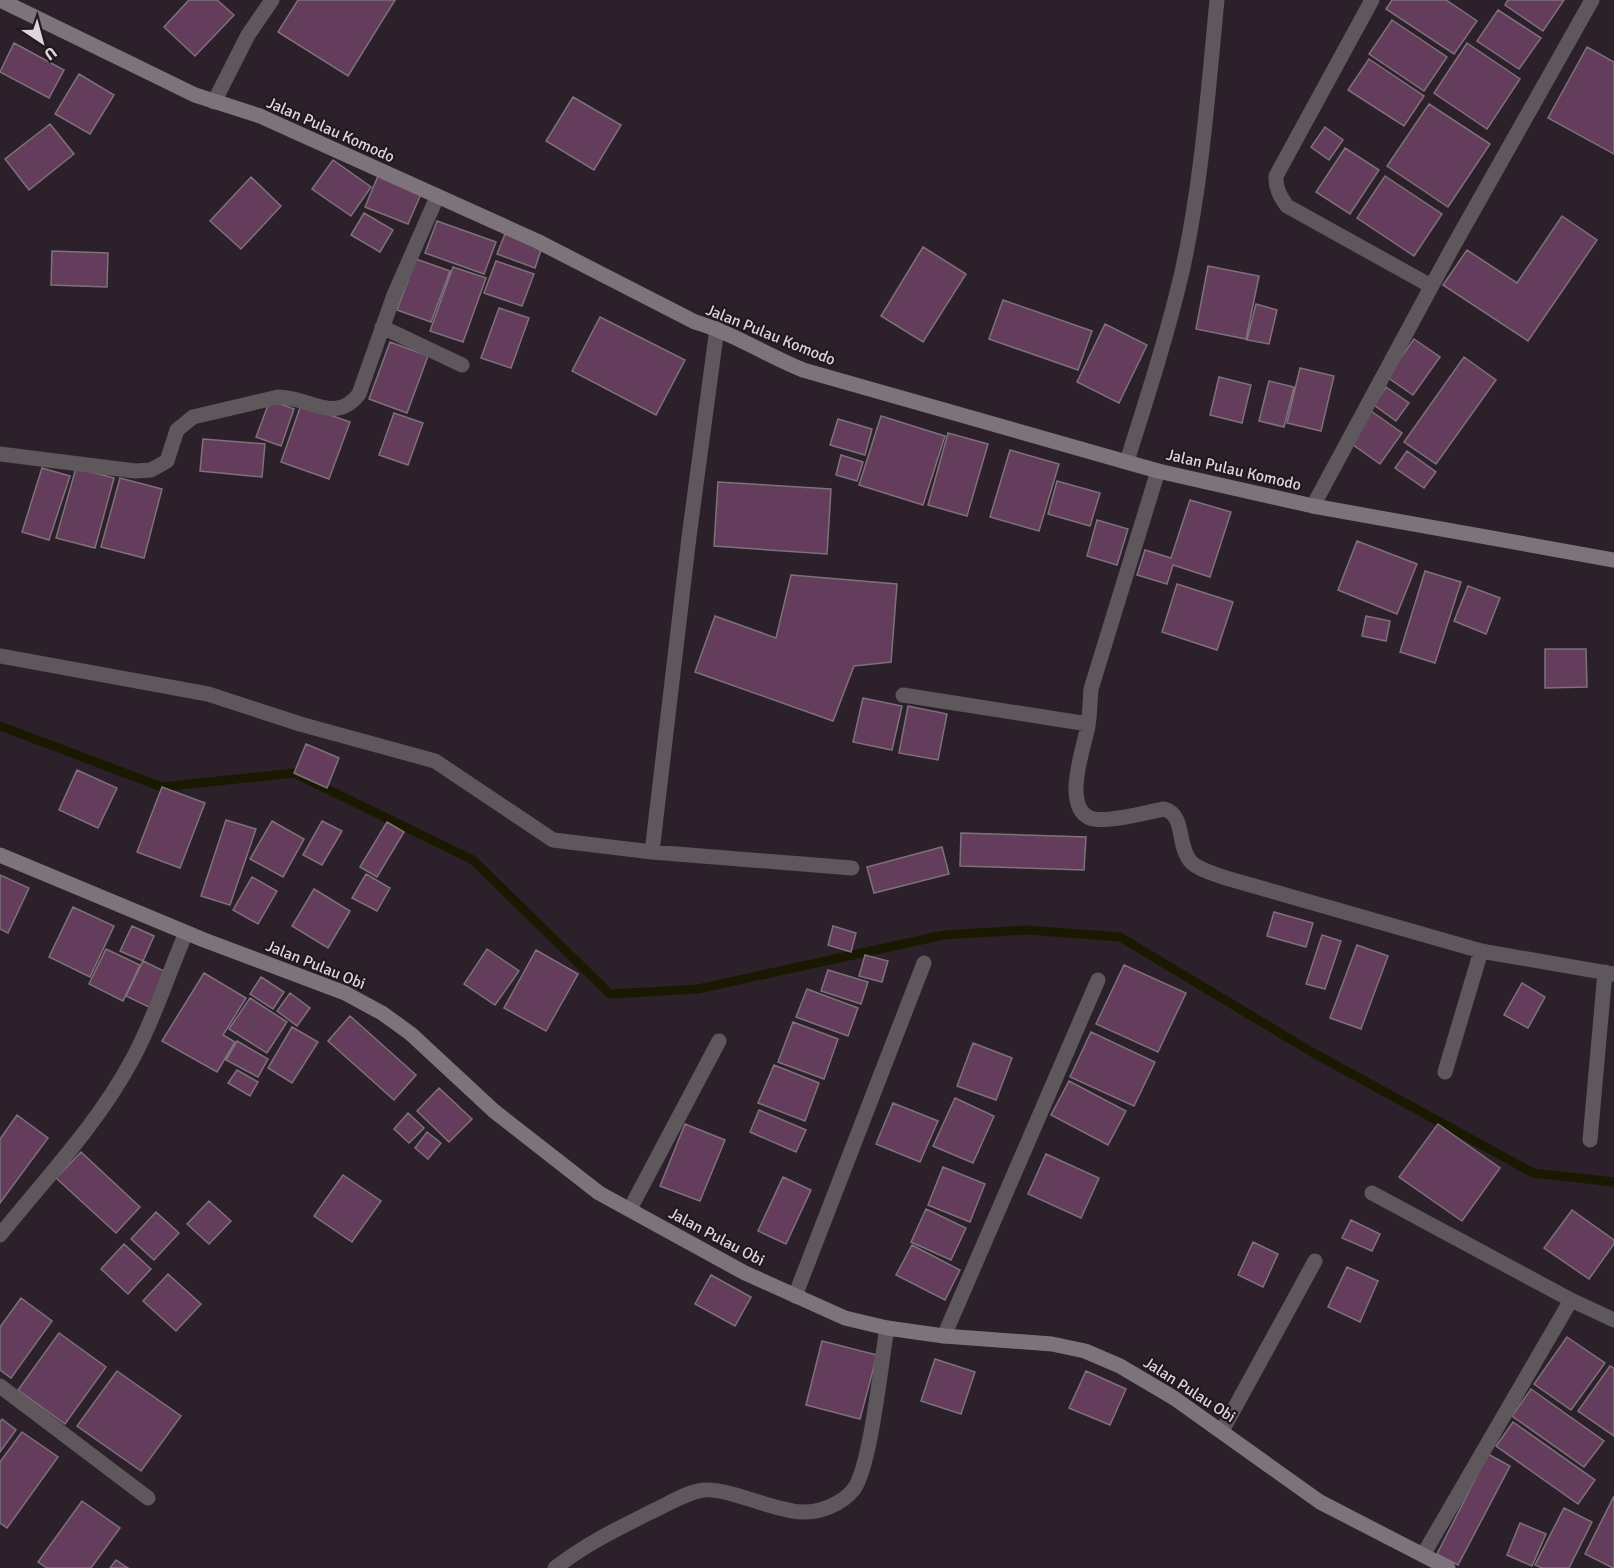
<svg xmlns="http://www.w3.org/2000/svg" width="1614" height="1568" viewBox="0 0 1614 1568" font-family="Signika,sans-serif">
<rect width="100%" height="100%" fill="#2c212a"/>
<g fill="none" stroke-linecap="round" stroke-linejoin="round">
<path stroke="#191801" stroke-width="9" d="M0 726 162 787 294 773 473 860 610 994 698 989 944 935 1028 930 1120 937 1310 1051 1533 1173 1614 1182"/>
</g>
<path fill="#633d5b" stroke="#7e717a" stroke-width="1.5" d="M189 0H217L234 15 195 56 164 27Z
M298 0H395L348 76 278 32Z
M1392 0H1446L1477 21 1454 54 1386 9Z
M1508 0H1564L1543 31 1505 5Z
M1498 10 1541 38 1519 69 1477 41Z
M1392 20 1447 57 1424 91 1369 54Z
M14 43 64 70 49 98 0 72Z
M1467 43 1520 79 1487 129 1434 93Z
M1587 47 1614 62V154L1548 118Z
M1369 59 1424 96 1404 126 1348 90Z
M79 74 114 95 90 134 55 114Z
M573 97 621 125 594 170 546 141Z
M1429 104 1490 144 1448 207 1387 166Z
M50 124 74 154 29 190 5 159Z
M1325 127 1343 140 1329 160 1311 147Z
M1345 148 1379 170 1350 214 1316 192Z
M333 160 371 187 351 216 312 189Z
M378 176 421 194 408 224 365 207Z
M1385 176 1442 214 1414 256 1357 218Z
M251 177 281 206 241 249 210 221Z
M364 213 393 230 380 252 351 235Z
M1562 216 1597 240 1528 341 1443 285 1467 250 1517 283Z
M437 221 496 242 484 274 425 253Z
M505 234 542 247 535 268 497 254Z
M923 247 966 274 923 342 881 316Z
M52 251 108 253 107 287 51 285Z
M416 259 450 271 431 322 397 310Z
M496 261 534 274 522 306 484 293Z
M1208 266 1259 276 1246 339 1196 329Z
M453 267 486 278 463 342 430 331Z
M1003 300 1092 331 1078 370 989 339Z
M1256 304 1277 310 1269 344 1247 340Z
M499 308 529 318 511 368 481 358Z
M600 317 685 360 656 415 572 371Z
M1105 324 1147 345 1119 403 1077 382Z
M1414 339 1440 357 1413 395 1387 377Z
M390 342 428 356 407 413 369 399Z
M1464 357 1496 380 1436 464 1404 442Z
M1300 368 1334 376 1321 431 1287 423Z
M1219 377 1251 385 1242 423 1210 415Z
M1269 381 1294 387 1284 427 1259 421Z
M1386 387 1409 403 1396 421 1374 405Z
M270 400 294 409 281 446 256 437Z
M301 405 350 422 329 479 281 462Z
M1371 411 1402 433 1380 464 1349 442Z
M394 413 423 423 408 465 379 455Z
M881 416 945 436 923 505 859 485Z
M838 419 872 429 865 455 830 445Z
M948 433 988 444 967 516 928 505Z
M203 439 265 444 262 477 200 471Z
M1010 450 1059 464 1039 531 990 517Z
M1407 451 1436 472 1424 488 1395 468Z
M841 455 863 462 857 481 836 475Z
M42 468 70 476 49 540 22 532Z
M76 468 114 478 95 548 56 538Z
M120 478 162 489 144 558 101 547Z
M1057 481 1100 493 1090 526 1048 514Z
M718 482 831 489 827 554 714 546Z
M1190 500 1231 512 1210 577 1173 565 1167 584 1137 575 1145 550 1171 558Z
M1097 520 1128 529 1117 565 1087 556Z
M1357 541 1417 564 1397 614 1338 590Z
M1425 571 1461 582 1435 663 1400 652Z
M791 575 897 584 891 662 854 666 833 721 695 672 715 616 776 638Z
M1177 584 1233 602 1217 650 1162 632Z
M1468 586 1500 598 1486 634 1454 621Z
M1366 616 1390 621 1386 641 1362 636Z
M1545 649H1586L1587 687 1545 688Z
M863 698 902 706 892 750 853 742Z
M908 706 947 714 938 760 899 753Z
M306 744 339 758 327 788 294 773Z
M77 770 117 788 98 828 59 810Z
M162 787 205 803 180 868 137 852Z
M226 820 256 829 230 905 201 896Z
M272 821 304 839 283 877 250 859Z
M322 821 342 831 322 865 303 855Z
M387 822 404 832 377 877 360 867Z
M961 833 1086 837 1084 870 960 866Z
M942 847 949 874 874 893 867 867Z
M366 874 390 888 377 911 352 898Z
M0 875 29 888 8 933 0 929Z
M252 877 277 891 258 924 233 910Z
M314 889 350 911 328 948 292 926Z
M73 907 114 926 90 977 49 957Z
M1274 912 1313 923 1306 947 1267 936Z
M132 926 154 936 143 961 120 951Z
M833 926 856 933 851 952 828 945Z
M1322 935 1341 941 1325 989 1306 984Z
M1357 945 1388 956 1361 1029 1330 1018Z
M106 949 140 965 123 1001 89 984Z
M487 949 519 971 495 1005 464 984Z
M536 950 578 974 546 1031 504 1008Z
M865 955 888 961 882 982 859 976Z
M143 961 166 972 149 1007 126 996Z
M1124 965 1186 993 1158 1052 1096 1024Z
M828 970 868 982 861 1004 821 991Z
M204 973 246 998 223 1035 235 1042 217 1072 162 1041Z
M261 977 284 992 273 1009 250 994Z
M1522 983 1545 997 1528 1028 1504 1015Z
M807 989 858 1008 848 1036 796 1017Z
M290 993 310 1008 297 1026 277 1011Z
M250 998 287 1022 267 1053 229 1029Z
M350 1016 416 1075 394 1100 328 1041Z
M793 1022 838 1039 824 1079 778 1062Z
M292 1027 318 1042 292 1083 268 1068Z
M1091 1032 1155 1062 1134 1106 1070 1077Z
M237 1041 268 1059 258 1077 226 1060Z
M973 1043 1012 1058 996 1100 957 1086Z
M774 1065 819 1083 805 1121 758 1103Z
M237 1070 258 1082 250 1096 228 1083Z
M1069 1081 1126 1111 1108 1145 1051 1115Z
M439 1088 472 1119 449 1142 417 1111Z
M955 1098 994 1116 973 1163 933 1146Z
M893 1103 938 1121 920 1162 876 1144Z
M759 1110 806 1130 796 1152 750 1132Z
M408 1113 424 1128 409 1143 394 1129Z
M17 1115 48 1138 0 1203V1139Z
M685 1124 725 1140 700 1201 660 1186Z
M1438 1124 1500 1168 1462 1221 1399 1177Z
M427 1132 441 1143 428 1159 415 1148Z
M81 1152 140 1207 116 1233 56 1178Z
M1046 1154 1099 1178 1081 1218 1028 1194Z
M943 1167 985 1184 970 1222 928 1205Z
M343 1175 381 1201 352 1242 314 1216Z
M783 1177 811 1190 786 1244 758 1231Z
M209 1201 231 1221 209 1244 187 1224Z
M926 1209 966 1228 951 1260 911 1242Z
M1572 1210 1614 1240V1244L1589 1279 1544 1248Z
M156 1212 179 1233 154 1260 131 1239Z
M1351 1220 1380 1234 1372 1251 1342 1238Z
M1253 1242 1278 1254 1263 1287 1238 1275Z
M124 1244 151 1269 128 1294 101 1269Z
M912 1245 960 1270 945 1300 896 1275Z
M1347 1267 1378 1281 1360 1322 1328 1307Z
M168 1274 201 1304 176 1331 143 1301Z
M711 1275 751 1297 735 1326 695 1304Z
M21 1298 52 1321 11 1378 0 1370V1327Z
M59 1333 106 1367 65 1424 18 1390Z
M1567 1337 1605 1363 1571 1410 1534 1384Z
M822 1341 877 1355 860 1419 806 1405Z
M935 1359 975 1372 961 1414 921 1401Z
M1610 1366 1614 1368V1436L1578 1411Z
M117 1371 181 1416 141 1471 77 1426Z
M1086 1371 1126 1389 1110 1425 1069 1408Z
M1531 1389 1604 1441 1584 1467 1512 1416Z
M2 1419 16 1430 0 1452V1422Z
M1513 1422 1595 1480 1578 1504 1496 1446Z
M22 1432 58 1457 7 1528 0 1523V1462Z
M1488 1454 1510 1466 1458 1565 1437 1554Z
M1614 1496V1568H1613L1585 1554Z
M82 1501 120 1528 91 1568H47L38 1562Z
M1564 1508 1592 1522 1569 1568H1542L1535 1565Z
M1520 1523 1546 1534 1532 1566 1507 1555Z
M116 1560 128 1568H110Z"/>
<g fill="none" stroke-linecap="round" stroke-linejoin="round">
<path stroke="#5e585c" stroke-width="15" d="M1372 0 1276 176C1275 188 1280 197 1287 206L1431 286
M214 102 248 35 272 0
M382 327 462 365
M0 454 135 471 151 470 167 461 177 430 193 417 278 397C310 397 335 425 359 394L394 295 437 197
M1127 461C1147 398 1167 336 1182 272 1202 182 1208 91 1217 0
M1158 471 1091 689C1090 701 1090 714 1088 726 1084 747 1062 806 1090 818 1105 824 1147 812 1164 809 1186 815 1176 845 1191 862 1199 870 1215 874 1226 878L1481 951 1614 974
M1313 506 1450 252 1592 0
M0 656 208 694 300 724 435 761 553 840 652 852 852 868
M903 695 1088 724
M652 852 689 537 717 328
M1445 1072 1481 951
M1590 1140 1605 972
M1372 1193 1571 1300 1614 1320
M630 1209 719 1041
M0 1235C46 1178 97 1125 132 1060 154 1020 168 974 186 933
M795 1296 924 963
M944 1336 1098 980
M0 1386 148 1498
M1222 1431 1315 1261
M1423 1555 1571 1300
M555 1568C587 1543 621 1527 657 1509 672 1502 687 1492 704 1490 729 1488 771 1510 801 1512 820 1513 842 1504 854 1489 871 1465 881 1362 887 1328"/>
<path stroke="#7d747b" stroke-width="15" d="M0 0 195 95 260 116 537 241 695 322C733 333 766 355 803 370L1158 471 1313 506 1614 560
M0 855 204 940 345 993 382 1013 411 1034 494 1111 599 1193 745 1273 845 1318 887 1328 944 1336 1052 1344 1085 1351 1120 1366 1174 1398 1320 1502 1448 1568"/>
</g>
<g text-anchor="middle" stroke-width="4.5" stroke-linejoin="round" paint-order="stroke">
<g font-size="16" fill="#dcd5da" stroke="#231820">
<text transform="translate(331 129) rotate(24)" y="6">Jalan Pulau Komodo</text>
<text transform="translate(771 334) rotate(22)" y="6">Jalan Pulau Komodo</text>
<text transform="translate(1234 469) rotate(13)" y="6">Jalan Pulau Komodo</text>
<text transform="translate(316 964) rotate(22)" y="6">Jalan Pulau Obi</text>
<text transform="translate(717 1236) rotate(28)" y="6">Jalan Pulau Obi</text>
<text transform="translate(1190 1389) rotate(33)" y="6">Jalan Pulau Obi</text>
</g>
</g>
<g transform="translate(42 42) rotate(144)" stroke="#231820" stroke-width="4.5" paint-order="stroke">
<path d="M0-4.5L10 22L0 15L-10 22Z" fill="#dcd5da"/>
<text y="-9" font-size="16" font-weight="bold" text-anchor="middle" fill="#dcd5da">U</text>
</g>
</svg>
